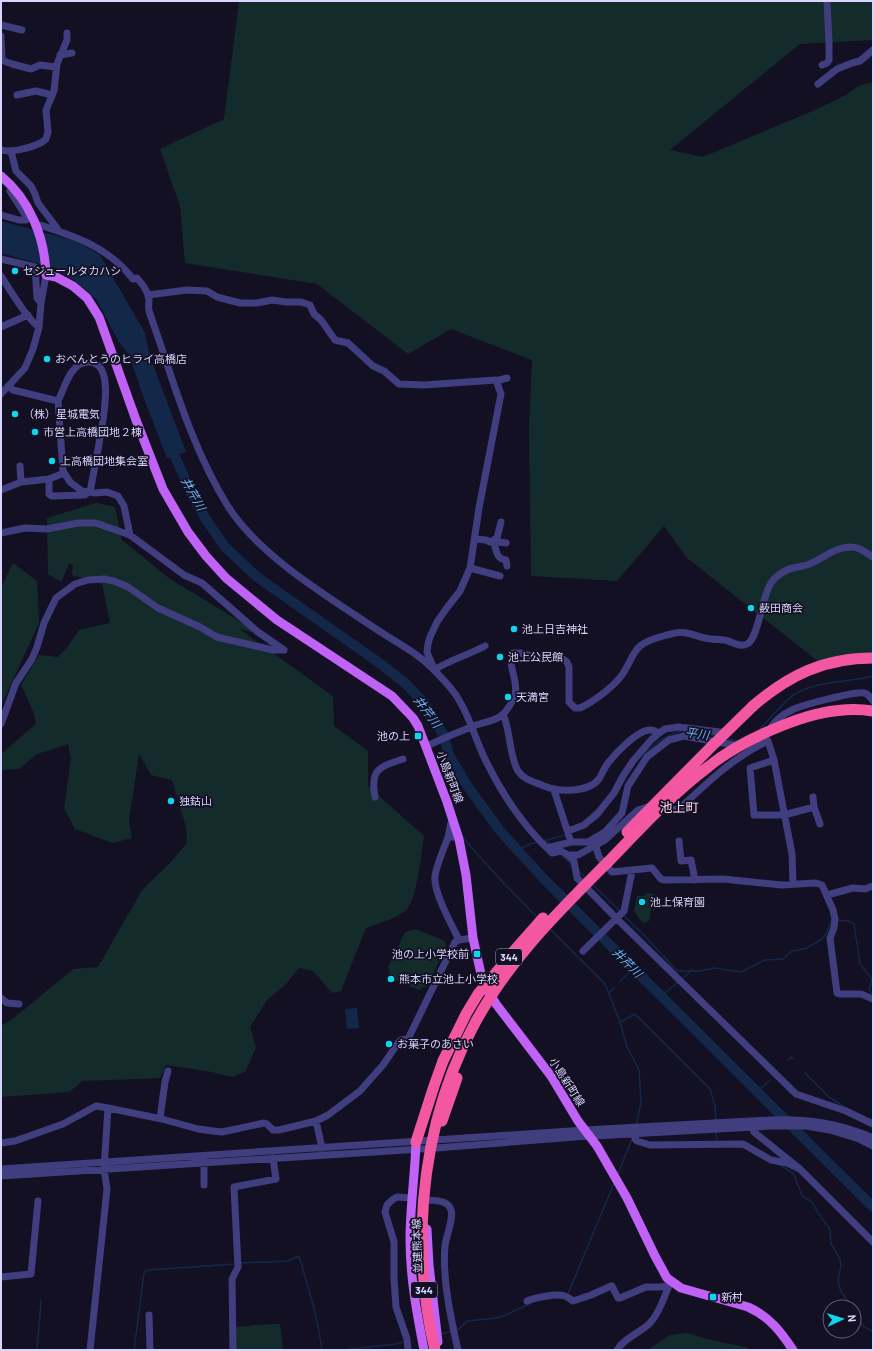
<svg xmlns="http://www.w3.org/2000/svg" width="874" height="1351" viewBox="0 0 874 1351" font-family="Barlow,'Noto Sans JP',sans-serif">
<rect width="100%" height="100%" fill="#131023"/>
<path fill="#132c2b" d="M239 1H873V40L800 44 670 150 703 157 815 110 846 95 858 86 873 82V654L819 662 687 558 664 526 617 581 531 576 529 427 532 360 451 329 408 354 317 284 185 263 180 206 160 149 224 119Z
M96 503 115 507 122 540 170 579 264 636 238 628 333 696 334 726 368 751V786L424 836C421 854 418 893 408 908 401 917 377 924 366 928L341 991 332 993 313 971 299 968 284 986 267 1000 250 1027 256 1047 246 1071 232 1077 212 1072 166 1065 160 1078 83 1081 69 1092 1 1097V1026L15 1017 73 969 98 967 142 890 170 863 187 843 186 827 172 780 151 775 139 754 129 820 132 838 112 843 75 829 64 808 71 759 68 744 37 754 19 769 1 770V754L36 724 34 713 21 685 39 655 58 657 66 649 79 630 110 623 102 584 72 575 73 564H69L61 582 48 574 47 518Z
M13 563 37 581 39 623 1 706V587Z
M647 893 654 894 649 921 644 923 639 919 634 911 637 896H644Z
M415 929 445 941 446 946 427 987H423L419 990 388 977 390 972 388 967 405 932Z
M280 1324 283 1350H233V1327L250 1326 253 1325Z
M687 1333 711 1340 745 1347 751 1350H649L652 1347 670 1335Z"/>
<path fill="#132849" d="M1 221 57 236 77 242 100 255 145 333 150 357 186 452 167 458 146 404 129 355 119 342 96 299 74 280 55 268 1 253Z
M357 1008 359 1028 347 1029 345 1009Z"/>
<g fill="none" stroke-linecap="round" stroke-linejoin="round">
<path stroke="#132849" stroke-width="1.5" d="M760 729C769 720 785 700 795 694 819 680 847 683 873 676
M706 734 716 736
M726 738 736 741 740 740
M643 755C655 744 665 735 681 731
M591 823 598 818 602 814
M463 838 498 877 537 917
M546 840 550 844
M543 841 566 835
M518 850 530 844 537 842
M563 856 572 865
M579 871 586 879
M592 884 621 912
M623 915 644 935 677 971H699L714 968 741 972 765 960 783 959 792 951 807 948 822 939 827 932 831 921H833
M837 920 848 921 854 924 860 964 872 979 869 991 873 994
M550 929 605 984 620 1022 627 1047 639 1070 641 1103 636 1125
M684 977 692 970
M619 982 633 969
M609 993 614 988
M661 996 677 983
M620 1022 635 1014 710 1089 715 1106 716 1120
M788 1060 791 1057 793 1059
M805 1073 829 1097 846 1108
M757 1092 770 1080
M716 1132 717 1141
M780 1165 794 1174 802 1196 812 1202 820 1216 830 1229 831 1244 840 1259 841 1266 838 1280 840 1289 851 1307
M618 1174 632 1139
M240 1263 288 1261 299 1256C308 1287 318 1318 322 1350
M568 1294 614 1183
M854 1312 863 1326 873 1332
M456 1330H458L467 1321 496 1318 506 1315 531 1303
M442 1334 452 1331
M37 1350 41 1301
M134 1350 144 1273 147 1270 236 1264
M342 1350 396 1344 403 1342"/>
<path stroke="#132849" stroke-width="10" d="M169 443 193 497 207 521 225 547 257 577 378 662 405 683 424 703 435 720 444 736 449 755 468 787 501 832 542 877 628 963 873 1207"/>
<path stroke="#403e7f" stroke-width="7" d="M1 25 22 30
M1 36 2 60
M60 55 72 53
M1 60 12 64 31 69 40 65 56 67
M822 65 827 63 829 60V43L827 1
M818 84 837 69 852 63 860 61 873 50
M17 95 36 91 52 95
M1 150C11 153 38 147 46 139L48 132 46 110 54 91 57 64 67 40V33
M11 151 16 171 31 186 35 194 38 203 57 228V230
M1 215 19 220H26V216L10 191
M36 225H40C77 237 108 247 133 279L137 278C143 285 148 291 149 300 149 304 148 307 149 311 153 323 157 334 161 346 179 401 198 459 229 508 263 559 329 597 379 631 398 643 417 653 433 669 442 678 453 689 459 700 470 718 475 738 484 757 501 793 523 826 552 853L561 851 568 855 574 861 577 878 616 918 796 1094 846 1111 873 1124
M1 259 35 267 37 298 41 303
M1 276C8 287 28 321 39 327
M148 295 187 290 207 291 217 297 240 303H257L272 300 286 302H301L310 305 314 314 321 320 335 340 348 343 373 366 384 371 399 384 424 385 496 380 501 394 479 508 470 568 460 591 446 609 437 622 430 637 428 644 427 652 434 669
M1 327 28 315
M496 381 507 378
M8 386 13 390 58 401 63 471 70 482 82 491 95 493 107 492 118 496 124 506 130 535
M1 394 25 368 33 349 39 327 41 303 46 275
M58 401C65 387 70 363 88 362 118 361 101 428 99 444 96 460 93 476 90 492
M20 466 21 482
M49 479V494L52 496 85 495 87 493
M1 490 21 482 49 479 64 473
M1 533 25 528 47 529 78 523H96L130 535 184 575 202 583 258 632 284 650
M475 539 486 540 490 542 497 538 501 522
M493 541C497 549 495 559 506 560L507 566
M493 541 506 543
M470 568 500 576
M434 670C450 660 468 655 485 646
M503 714C511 732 509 756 518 771 524 780 535 782 544 786 559 792 588 793 599 779 602 774 604 768 608 763 616 753 638 729 651 730 653 730 657 732 659 733
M1 724 16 683 32 659 37 647 44 623 56 598 75 584 88 580 104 579 114 581 128 587 158 608 200 627 217 637 273 650H284
M769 730C774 722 783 714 792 710 801 705 856 691 864 693 869 694 871 698 873 701
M765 738 768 741 774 760 792 854 793 884
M426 747C442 738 460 732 476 725 484 722 496 721 502 715 507 711 513 701 515 695 519 680 507 668 513 653H520L539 658 563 659 567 662 569 667V702L575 708H580C595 701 616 685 624 672 629 664 632 655 638 648 646 640 660 637 671 634 688 629 696 638 712 639 716 640 720 639 724 640 731 641 740 648 747 644 758 640 762 596 771 583 774 578 781 573 787 570 793 567 800 567 807 565 822 560 835 546 852 547 860 547 866 553 873 557
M774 760 750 768 754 815H784L814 807 813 797
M554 790 571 842
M375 797C370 769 379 767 403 759
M660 807 678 810C706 784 733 757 768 741
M814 807 820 824
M568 831 584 825 598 813 614 793 623 776 633 761 651 740 659 733 665 729 678 727 728 733
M448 837 452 818
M679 841 681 861 691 860 695 880
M595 844 599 857 612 872 652 868 661 879 665 880 723 879 782 885 816 883 822 885 833 910 835 919 834 928 830 938 837 993 841 994H861L873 999
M547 848 571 842H588L605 832 622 813 628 786 647 757 669 740 684 736 740 746
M568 855H578L605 840 638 810 650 806
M827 895 853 888 865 889 873 886
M459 940C452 925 433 892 435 876 437 863 444 849 448 837H454L459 839
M583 951 624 911 632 871
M1 998 7 1003 19 1004
M160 1118 165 1082 168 1071
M316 1121 322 1148
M637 1132 635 1139 637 1141 650 1145 743 1144 771 1160 787 1163 800 1169
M754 1132 800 1169 873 1242
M1 1143 15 1141 63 1124 96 1106 108 1108 162 1119 198 1129 213 1131 222 1132 264 1123 267 1124 273 1130H279L316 1121 328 1115 360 1091 383 1065 398 1043 401 1040 408 1039 455 942 459 940 473 938
M204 1158V1185
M1 1169 585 1130 771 1120C808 1119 839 1123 873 1138
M1 1176 436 1148 575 1137 771 1126H806L830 1130 859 1139 873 1146
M428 1200C437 1201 448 1200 451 1210 454 1217 446 1237 445 1246 442 1278 451 1319 458 1350
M1 1277 31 1274 38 1201
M527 1301C534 1298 557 1293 565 1296 568 1297 571 1300 573 1301L591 1295 611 1286H612L618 1298H620L646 1287H659L669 1286
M149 1315 150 1350
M90 1350 107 1189 104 1169 108 1108
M233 1350 232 1279 238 1267 234 1187 276 1179 273 1158
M408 1350 407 1339 396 1307 394 1279V1242L385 1212 387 1205 392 1200 397 1197 411 1198
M617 1350C625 1337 640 1333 650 1323 660 1313 664 1296 670 1284"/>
<path stroke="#bf62f5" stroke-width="9" d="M1 176C30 200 45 238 46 275L56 277 73 286 87 298 99 317 136 420 163 489 188 532 206 556 226 578 277 620 392 696 413 718 418 726 447 802 459 839 466 875 473 938 481 974 486 988 496 1004 551 1076 578 1121 597 1146 627 1198 655 1256 667 1278 681 1288 748 1307C769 1316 781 1332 793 1350
M416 1142C415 1175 410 1207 410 1240 410 1277 417 1314 424 1350
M427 1229 429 1265 438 1342"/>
<path stroke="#f457a1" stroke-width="11" d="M753 706C789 675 824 658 873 658
M442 1121 457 1078
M416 1142 434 1086 443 1061
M422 1229C422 1270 425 1310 435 1350"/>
<path stroke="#f457a1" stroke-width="11" d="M627 832 711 747 753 706
M502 968 512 953 543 918
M443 1061 466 1014 478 994 505 962
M422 1229C424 1158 440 1088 474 1025 507 962 558 912 608 862 640 829 671 795 708 767 731 748 758 735 786 724 814 713 843 706 873 711"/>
</g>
<g fill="#0fd5ed" stroke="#131023" stroke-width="1.5">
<circle cx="15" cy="271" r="4"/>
<circle cx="47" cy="359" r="4"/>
<circle cx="15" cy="414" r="4"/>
<circle cx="35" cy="432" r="4"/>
<circle cx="52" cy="461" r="4"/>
<circle cx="751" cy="608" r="4"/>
<circle cx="514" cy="629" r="4"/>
<circle cx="500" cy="657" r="4"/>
<circle cx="508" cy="697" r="4"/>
<rect x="414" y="732" width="8" height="8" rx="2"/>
<circle cx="171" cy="801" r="4"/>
<circle cx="642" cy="902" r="4"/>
<rect x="473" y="950" width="8" height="8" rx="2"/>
<circle cx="391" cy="979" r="4"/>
<circle cx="389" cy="1044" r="4"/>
<rect x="709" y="1293" width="8" height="8" rx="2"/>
</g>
<g text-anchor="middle" stroke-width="3.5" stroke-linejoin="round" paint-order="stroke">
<g fill="#131023" stroke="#9e99bb" stroke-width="1">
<rect x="496" y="949" width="26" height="16" rx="3"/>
<rect x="411" y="1282" width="26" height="16" rx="3"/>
</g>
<g font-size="10" font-weight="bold" fill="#d9d4fc">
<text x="509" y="961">344</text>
<text x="424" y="1294">344</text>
</g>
<g font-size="11" fill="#d9d4fc" stroke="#131023" text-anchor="start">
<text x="23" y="275">セジュールタカハシ</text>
<text x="55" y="363">おべんとうのヒライ高橋店</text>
<text x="23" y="418">（株）星城電気</text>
<text x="43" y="436">市営上高橋団地２棟</text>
<text x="60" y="465">上高橋団地集会室</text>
<text x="759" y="612">薮田商会</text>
<text x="522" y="633">池上日吉神社</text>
<text x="508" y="661">池上公民館</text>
<text x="516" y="701">天満宮</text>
<text x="410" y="740" text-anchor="end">池の上</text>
<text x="179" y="805">独鈷山</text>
<text x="650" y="906">池上保育園</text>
<text x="469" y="958" text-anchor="end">池の上小学校前</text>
<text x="399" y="983">熊本市立池上小学校</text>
<text x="397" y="1048">お菓子のあさい</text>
<text x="721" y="1301">新村</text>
</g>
<g font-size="11" fill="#d9d4fc" stroke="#131023">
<text transform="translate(450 777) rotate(69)" y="4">小島新町線</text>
<text transform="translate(567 1082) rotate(57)" y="4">小島新町線</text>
<text transform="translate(417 1246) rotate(-92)" y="4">並建熊本線</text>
</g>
<g font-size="12" font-style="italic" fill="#69b3f5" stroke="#131023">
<text transform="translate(193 494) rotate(61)" y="4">井芹川</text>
<text transform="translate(427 712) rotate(53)" y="4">井芹川</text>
<text transform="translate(697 734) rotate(8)" y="4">平川</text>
<text transform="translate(627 963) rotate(45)" y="4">井芹川</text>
</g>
<g font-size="13" fill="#fcd6ee" stroke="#131023">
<text x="679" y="812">池上町</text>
</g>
</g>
<rect width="874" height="1351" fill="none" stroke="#d9d4fc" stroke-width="4"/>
<g transform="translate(842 1319) rotate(86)"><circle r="19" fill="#131023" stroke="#625e7a"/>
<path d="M0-3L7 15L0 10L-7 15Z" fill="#0fd5ed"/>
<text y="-6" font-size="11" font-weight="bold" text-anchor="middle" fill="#d9d4fc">N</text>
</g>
</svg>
